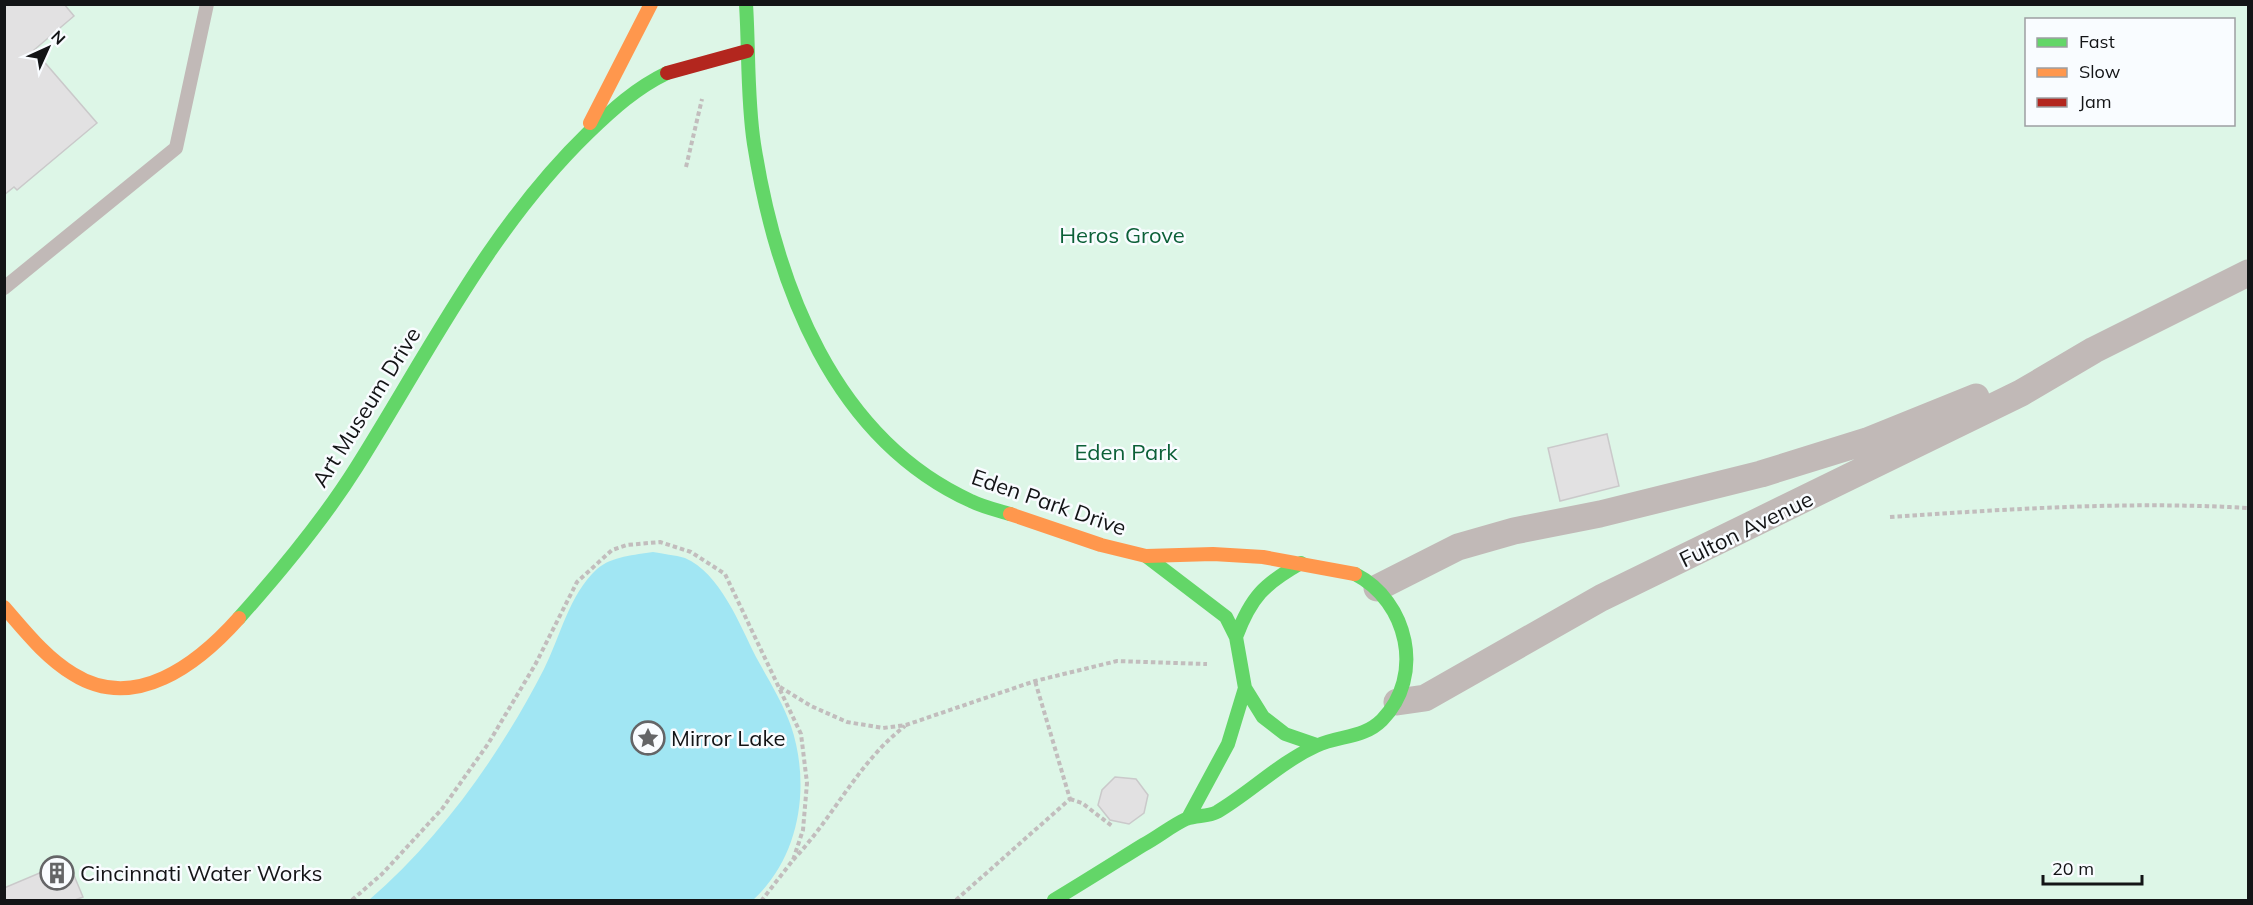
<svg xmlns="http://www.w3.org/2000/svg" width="2253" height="905" viewBox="0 0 2253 905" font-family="Mulish,sans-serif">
<rect width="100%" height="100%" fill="#fafcfe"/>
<path fill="#ddf6e7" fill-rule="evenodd" d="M5 5H2248V900H5ZM2026 20H2234V124H2026Z"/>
<path fill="#a1e6f3" d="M653 552C663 554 675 555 685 558 720 573 740 625 756 657 768 679 783 703 791 726 811 786 800 857 753 900H369C441 838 501 753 544 669 561 635 569 595 597 569 612 556 635 555 653 552Z"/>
<path fill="#e2e1e2" stroke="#cac9ca" stroke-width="1.5" d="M4 4H64L74 16 34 50 97 123 17 190 14 187 4 195Z
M1607 434 1619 486 1560 501 1548 448Z
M1115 777 1136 779 1148 795 1144 813 1129 824 1110 820 1098 805 1102 790Z
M68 861 83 897 75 900H4V888Z"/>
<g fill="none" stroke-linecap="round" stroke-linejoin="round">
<path stroke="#c2bdbd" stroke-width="4" stroke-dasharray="4.5 3" stroke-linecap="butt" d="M686 167 702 99
M1890 517C2010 509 2129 501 2248 508
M780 687 811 706 847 722 883 728 906 725 1035 681 1117 661 1207 664
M1070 799 1082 803 1112 826
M793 860C834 817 858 762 905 726
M352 900 382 874 442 809 488 744 535 665 577 582 612 550 627 545 660 542 691 552 725 574 801 734 807 783 803 830 793 860 762 900
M956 900 1070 799 1035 681"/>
<path stroke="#c1b9b7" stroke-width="14" d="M4 288 176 148 207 4"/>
<path stroke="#c1b9b7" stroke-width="27" d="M1377 588 1458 547 1514 531 1600 514 1761 474 1867 441 1976 397
M1397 702 1425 698 1601 598 2021 393 2094 350 2248 273"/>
<path stroke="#63d668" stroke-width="14" d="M746 4C749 50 747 99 754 144 776 284 833 438 971 501 983 507 997 510 1010 514
M1146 556 1226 617 1236 637 1245 688 1263 717 1285 734 1317 745
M239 618C281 571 322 522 356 468 429 352 489 229 588 133 613 109 636 88 667 73
M1236 637C1251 597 1264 584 1301 563
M1188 818 1228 744 1245 688
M1054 900C1084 882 1114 863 1143 845 1158 837 1171 826 1186 819 1196 815 1208 817 1217 812 1251 792 1279 763 1316 746 1339 735 1363 739 1382 720 1425 676 1408 601 1355 574"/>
<path stroke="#ff974d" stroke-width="14" d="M590 123 651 4
M1010 514 1101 545 1146 556 1213 554 1263 557 1355 574
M4 607C25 631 45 657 73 674 135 713 198 664 239 618"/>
<path stroke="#b3261e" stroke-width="14" d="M667 73 747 51"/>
</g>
<defs>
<symbol id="sight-ring" viewBox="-11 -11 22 22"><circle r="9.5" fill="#f9fcff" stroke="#646567" stroke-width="1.5"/><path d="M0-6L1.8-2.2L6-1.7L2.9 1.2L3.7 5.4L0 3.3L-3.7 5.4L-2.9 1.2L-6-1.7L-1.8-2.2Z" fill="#646567"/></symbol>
<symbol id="building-ring" viewBox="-11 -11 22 22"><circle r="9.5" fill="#f9fcff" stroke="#646567" stroke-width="1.5"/><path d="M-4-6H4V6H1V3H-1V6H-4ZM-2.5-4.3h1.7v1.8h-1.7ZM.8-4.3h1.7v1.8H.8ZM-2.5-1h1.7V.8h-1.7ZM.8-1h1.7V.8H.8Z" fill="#646567"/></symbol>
</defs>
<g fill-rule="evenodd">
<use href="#sight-ring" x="629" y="719" width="38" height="38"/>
<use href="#building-ring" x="38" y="854" width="38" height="38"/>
</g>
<g text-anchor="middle" stroke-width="5" stroke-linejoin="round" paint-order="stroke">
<g font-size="22" fill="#0c6038" stroke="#f9fcff">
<text x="1122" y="243">Heros Grove</text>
<text x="1126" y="460">Eden Park</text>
</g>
<g font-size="22" fill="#131416" stroke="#f9fcff">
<text transform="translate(366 407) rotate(-58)" y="8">Art Museum Drive</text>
<text transform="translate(1049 502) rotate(19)" y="8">Eden Park Drive</text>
<text transform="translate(1746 529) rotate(-26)" y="8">Fulton Avenue</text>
</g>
<g font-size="22" fill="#131416" stroke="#f9fcff" text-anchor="start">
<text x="671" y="746">Mirror Lake</text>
<text x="80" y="881">Cincinnati Water Works</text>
</g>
</g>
<rect width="2253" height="905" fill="none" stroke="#131416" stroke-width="12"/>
<rect x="2025" y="18" width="210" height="108" fill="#f9fcff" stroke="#9d9fa2" stroke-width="1.5"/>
<rect x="2037" y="38" width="30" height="9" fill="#63d668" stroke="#9d9fa2" stroke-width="1.5"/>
<text x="2079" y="48" font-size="18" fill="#131416">Fast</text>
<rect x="2037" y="68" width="30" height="9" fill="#ff974d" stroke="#9d9fa2" stroke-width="1.5"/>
<text x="2079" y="78" font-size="18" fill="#131416">Slow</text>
<rect x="2037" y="98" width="30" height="9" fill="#b3261e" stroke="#9d9fa2" stroke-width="1.5"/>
<text x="2079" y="108" font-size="18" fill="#131416">Jam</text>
<g transform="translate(48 48) rotate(45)" stroke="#f9fcff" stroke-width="4.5" paint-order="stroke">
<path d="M0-4.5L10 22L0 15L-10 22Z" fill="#131416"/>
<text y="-9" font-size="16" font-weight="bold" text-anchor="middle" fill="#131416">N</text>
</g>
<path d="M2043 875v9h99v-9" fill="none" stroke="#131416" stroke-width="3"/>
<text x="2052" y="875" font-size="18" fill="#131416" stroke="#f9fcff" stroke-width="4.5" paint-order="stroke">20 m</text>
</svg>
